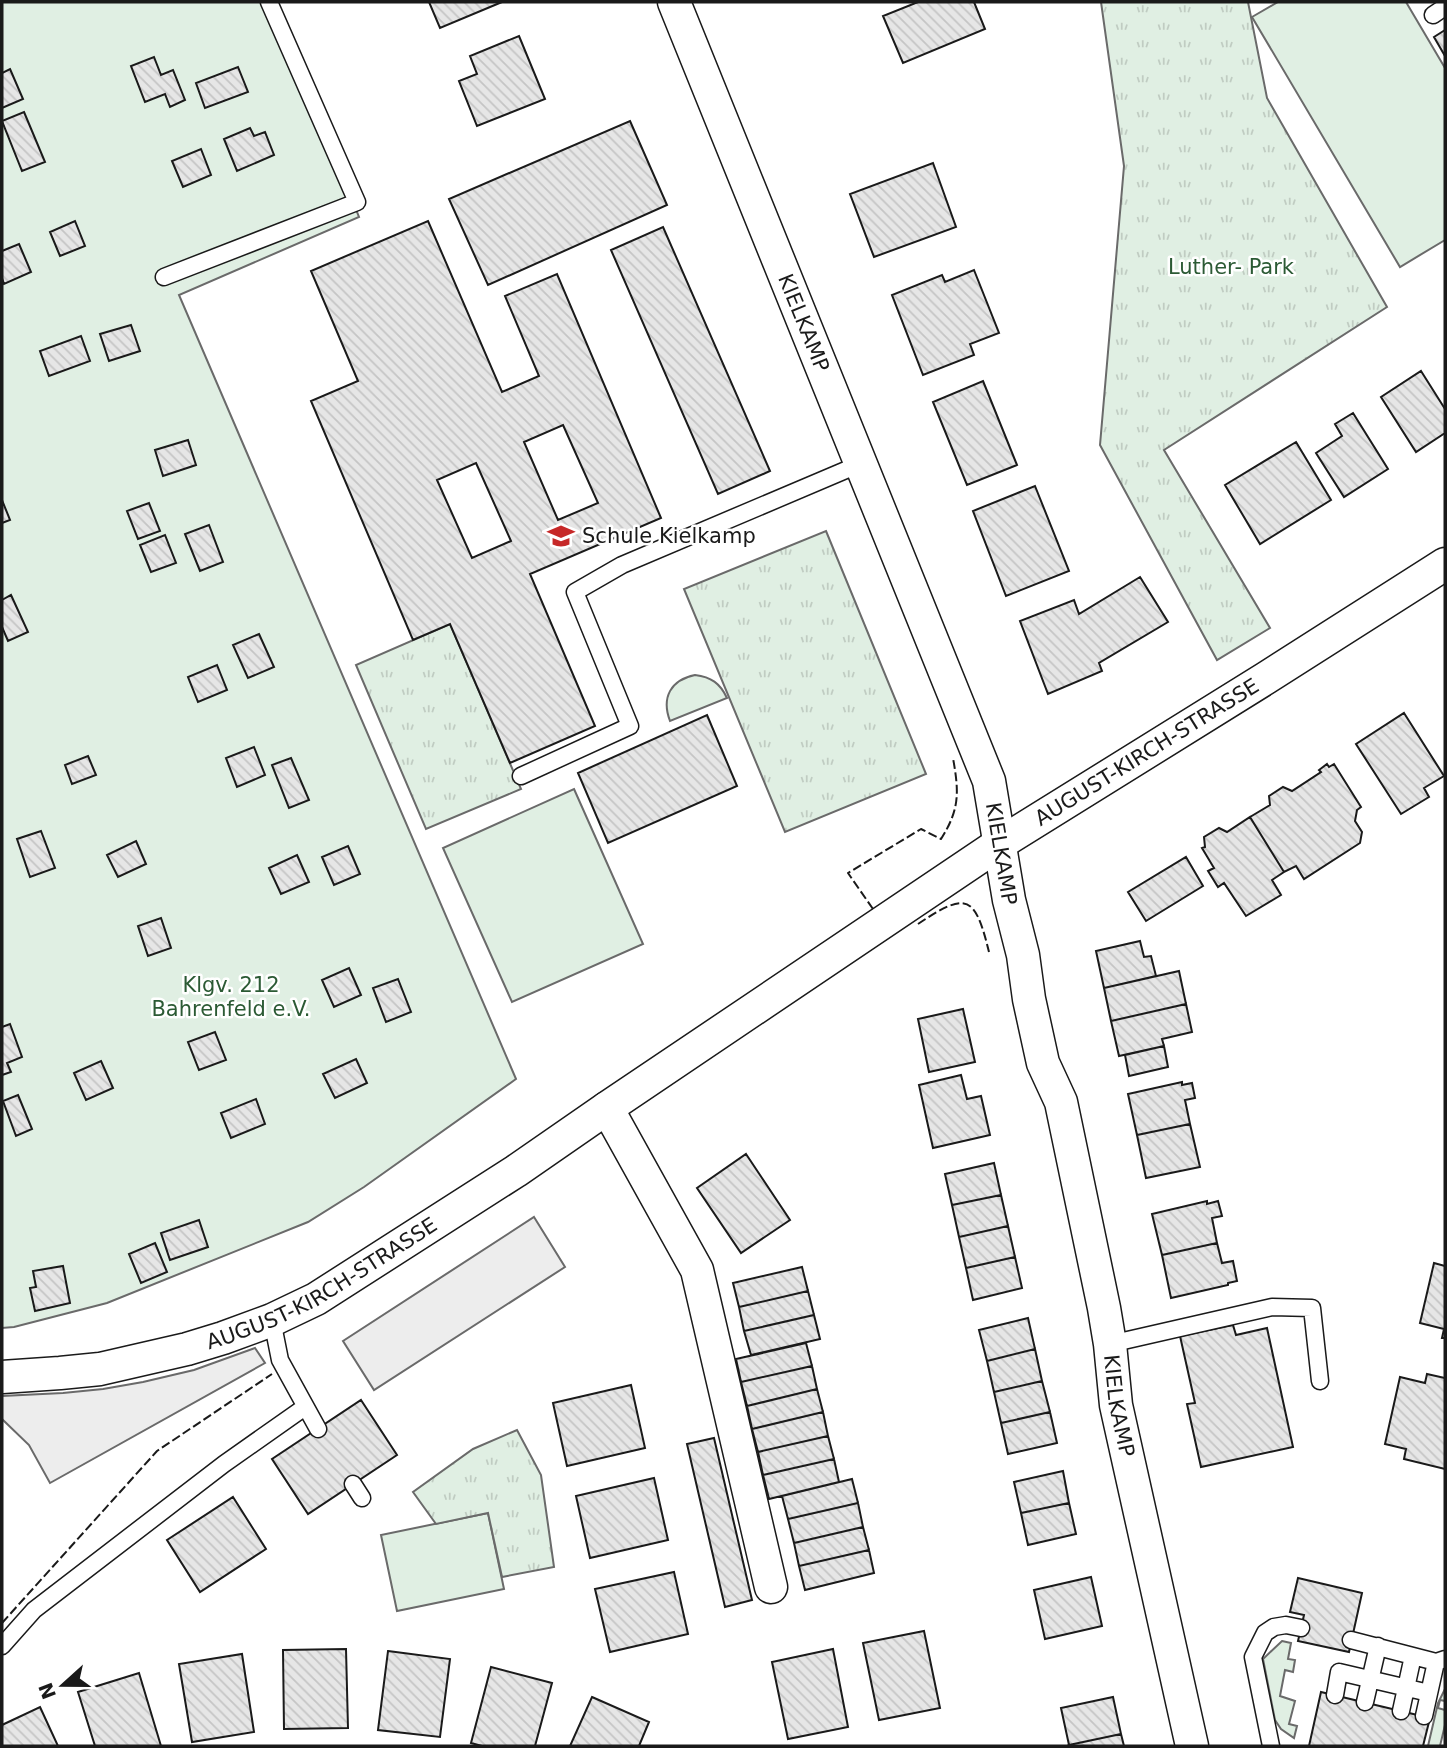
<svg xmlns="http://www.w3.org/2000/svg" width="1447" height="1748" viewBox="0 0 1447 1748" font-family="'DejaVu Sans',sans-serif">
<defs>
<pattern id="park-tufts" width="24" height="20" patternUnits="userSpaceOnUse" patternTransform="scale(1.75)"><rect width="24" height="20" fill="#e0efe3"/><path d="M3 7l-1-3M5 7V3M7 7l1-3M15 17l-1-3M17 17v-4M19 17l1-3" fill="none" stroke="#c0ccc2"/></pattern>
<pattern id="building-back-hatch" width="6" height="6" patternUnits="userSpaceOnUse" patternTransform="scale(1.75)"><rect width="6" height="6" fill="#e6e6e6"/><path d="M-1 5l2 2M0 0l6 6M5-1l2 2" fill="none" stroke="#c5c5c5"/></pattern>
</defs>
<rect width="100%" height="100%" fill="#fff"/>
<path fill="#e0efe3" stroke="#6a6a6a" stroke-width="2" d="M2 2H273L359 217 179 295 516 1079 364 1187 308 1222 107 1303 14 1327 2 1328Z
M1278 2H1406L1445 68V240L1400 267 1252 17Z
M695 675C711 677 720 683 727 698L670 721C661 697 671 680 695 675Z
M574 789 643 944 512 1002 443 848Z
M488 1513 504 1589 397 1611 381 1535Z
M1282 1641 1291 1643 1288 1659 1295 1660 1293 1672 1285 1670 1280 1696 1295 1701 1289 1724 1297 1726 1294 1738 1281 1729 1275 1720 1263 1659Z
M1445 1689V1701L1440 1700 1438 1708 1445 1710V1725L1440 1746H1428L1438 1703Z"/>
<path fill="url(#park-tufts)" stroke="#6a6a6a" stroke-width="2" d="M1101 2H1248L1267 98 1387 307 1164 450 1270 628 1217 660 1100 445 1124 166Z
M826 531 926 774 785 832 684 589Z
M450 624 521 789 426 829 356 665Z
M517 1430 541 1475 554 1567 502 1577 488 1513 436 1524 413 1492 473 1449Z"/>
<path fill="#ededed" stroke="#6a6a6a" stroke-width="2" d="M534 1217 565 1267 374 1390 343 1341Z
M255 1348 265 1363 50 1483 29 1445 2 1419V1396L63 1393 103 1389 143 1382 194 1370Z"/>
<path fill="url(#building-back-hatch)" stroke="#1a1a1a" stroke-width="2" fill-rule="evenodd" d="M429 2H502L440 28Z
M918 2H974L985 29 903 63 883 16Z
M1445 30V56L1434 37Z
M519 36 545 99 477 126 459 81 477 74 470 56Z
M154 57 161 75 173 70 185 100 170 107 165 94 145 102 131 66Z
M238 67 248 92 205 108 196 83Z
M10 69 23 99 2 108V73Z
M24 112 45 162 22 171 2 121Z
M630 121 667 205 488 285 449 199Z
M250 128 254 136 265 132 274 155 237 171 224 139Z
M201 149 211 175 183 187 172 161Z
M933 163 956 227 874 257 850 194Z
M75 221 85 246 60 256 50 232Z
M428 221 502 392 539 376 505 296 557 274 661 518 530 574 595 726 510 763 450 624 413 640 311 401 358 381 311 271ZM563 425 598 503 558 520 524 442ZM476 463 511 541 472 558 437 480Z
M663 227 770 471 718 494 611 250Z
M19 244 31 272 4 284 2 278V251Z
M974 270 999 333 970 344 974 355 923 375 892 295 942 275 945 282Z
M131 325 140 351 109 361 100 334Z
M81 336 90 361 49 376 40 351Z
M1421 371 1445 409V433L1416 452 1381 397Z
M983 381 1017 465 967 485 933 402Z
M1353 413 1388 469 1344 497 1316 453 1342 436 1335 424Z
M188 440 196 465 163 476 155 450Z
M1296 442 1331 500 1260 544 1225 485Z
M1035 486 1069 571 1006 596 973 511Z
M2 500 10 520 2 523Z
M149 503 160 531 138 539 127 511Z
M209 525 223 562 200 571 185 534Z
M165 535 176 563 151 572 140 545Z
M1140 577 1168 622 1099 663 1102 671 1048 694 1020 621 1074 600 1079 614Z
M11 595 28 632 8 641 2 627V600Z
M259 634 274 667 248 678 233 645Z
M217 665 227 690 198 702 188 677Z
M1404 713 1444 776 1424 788 1429 797 1401 814 1356 744Z
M707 715 737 786 608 843 578 773Z
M254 747 265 775 237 787 226 758Z
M88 756 96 775 72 784 65 765Z
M291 758 309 800 289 808 272 765Z
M1327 764 1329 767 1334 764 1361 807 1357 810 1355 821 1362 832 1360 843 1304 879 1296 866 1284 872 1250 817 1270 805 1269 796 1283 787 1292 791 1321 772 1319 770Z
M1250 817 1284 872 1272 880 1281 895 1246 916 1224 883 1218 887 1208 871 1214 868 1202 848 1205 847 1204 837 1219 828 1227 832Z
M41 831 55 868 30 877 17 839Z
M136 841 146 864 118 877 107 855Z
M348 846 360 874 334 885 322 857Z
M297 855 309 882 281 894 269 868Z
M1186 857 1203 886 1146 921 1128 892Z
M161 918 171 948 148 956 138 926Z
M1140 941 1144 957 1151 956 1156 976 1104 988 1096 951Z
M349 968 361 995 334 1007 322 980Z
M1179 971 1186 1004 1111 1021 1104 988Z
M398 979 411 1012 386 1022 373 988Z
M1186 1004 1192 1032 1162 1039 1164 1046 1119 1056 1111 1021Z
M963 1009 975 1062 929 1072 918 1019Z
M10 1024 22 1057 7 1063 11 1072 2 1075V1027Z
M215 1032 226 1060 199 1070 188 1042Z
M1164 1046 1168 1067 1129 1076 1125 1055Z
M356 1059 367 1083 335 1098 323 1074Z
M101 1061 113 1088 86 1100 74 1073Z
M961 1075 967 1099 981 1096 990 1135 933 1148 919 1085Z
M1182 1082V1085L1192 1083 1195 1098 1185 1100 1190 1124 1137 1135 1128 1094Z
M18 1095 32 1129 16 1136 3 1101Z
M256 1099 265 1124 231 1138 221 1113Z
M1190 1124 1200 1167 1146 1178 1137 1135Z
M746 1154 790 1220 741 1253 697 1188Z
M994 1163 1001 1195 952 1205 945 1174Z
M1001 1195 1008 1226 959 1237 952 1205Z
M1207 1201V1204L1218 1201 1222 1216 1212 1218 1217 1243 1162 1255 1152 1214Z
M199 1220 208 1247 170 1260 161 1233Z
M1008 1226 1015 1257 966 1268 959 1237Z
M155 1243 167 1272 141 1283 129 1254Z
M1217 1243 1222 1263 1233 1261 1237 1281 1228 1283V1285L1171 1298 1162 1255Z
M1015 1257 1022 1288 973 1300 966 1268Z
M1434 1263 1445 1266V1338H1442L1444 1329 1420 1323Z
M63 1266 70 1303 35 1311 30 1288 36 1287 33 1271Z
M802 1267 808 1291 739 1307 733 1283Z
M808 1291 814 1315 744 1331 739 1307Z
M814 1315 820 1339 751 1355 744 1331Z
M1028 1318 1035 1349 987 1361 979 1330Z
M1233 1325 1236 1335 1267 1328 1293 1447 1201 1467 1187 1404 1195 1403 1180 1336Z
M806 1343 812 1366 741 1382 736 1359Z
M1035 1349 1042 1381 994 1392 987 1361Z
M812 1366 817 1389 747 1406 741 1382Z
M1427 1374 1445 1378V1469L1404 1459 1406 1449 1385 1444 1400 1377 1425 1383Z
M1042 1381 1050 1412 1001 1423 994 1392Z
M631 1385 645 1448 567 1466 553 1403Z
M817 1389 823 1412 752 1429 747 1406Z
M361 1400 397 1455 308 1514 272 1459Z
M823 1412 828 1436 758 1452 752 1429Z
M1050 1412 1057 1443 1008 1454 1001 1423Z
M828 1436 834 1459 763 1475 758 1452Z
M714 1438 752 1600 725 1607 687 1444Z
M834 1459 839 1482 769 1499 763 1475Z
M1063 1471 1069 1503 1021 1513 1014 1482Z
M654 1478 668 1540 590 1558 576 1496Z
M852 1479 858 1503 788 1519 782 1496Z
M233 1497 266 1549 200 1592 167 1540Z
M858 1503 863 1527 794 1543 788 1519Z
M1069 1503 1076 1534 1028 1545 1021 1513Z
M863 1527 869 1550 799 1566 794 1543Z
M869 1550 874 1573 805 1590 799 1566Z
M674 1572 688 1634 610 1652 595 1589Z
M1091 1577 1102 1626 1045 1639 1034 1590Z
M1298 1578 1362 1593 1349 1652 1298 1641 1304 1615 1290 1612Z
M924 1631 940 1708 879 1720 863 1643Z
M346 1649 348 1728 284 1729 283 1650Z
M833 1649 848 1727 788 1739 772 1662Z
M388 1651 450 1659 440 1737 378 1730Z
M242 1654 254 1732 192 1742 179 1664Z
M491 1667 552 1683 535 1746H482L471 1743Z
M139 1673 161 1746H95L78 1692Z
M1321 1692 1430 1718 1423 1746H1309Z
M592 1697 649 1722 639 1746H570Z
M1113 1697 1121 1734 1069 1745 1061 1708Z
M40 1707 58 1746H2V1725Z
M1121 1734 1124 1746H1070L1069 1745Z"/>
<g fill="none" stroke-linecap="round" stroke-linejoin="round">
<defs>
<path id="service" d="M1433 15 1445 7
M164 277 357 202 269 2
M521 776 630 726 575 592 622 565 860 464
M272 1320 280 1360 318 1429
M1110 1344 1272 1307 1312 1308 1320 1381
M353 1484 362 1498
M1351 1640 1436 1662 1445 1659
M2 1646 34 1610 224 1464 305 1407
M1335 1695 1339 1672 1429 1693
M1365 1702 1378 1646
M1401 1711 1413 1656
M1424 1716 1436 1662
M1271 1746 1253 1657 1265 1633 1274 1627 1286 1625 1301 1628"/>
<g id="minor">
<path id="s1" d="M674 2 989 781 1009 900 1023 955 1029 999 1043 1063 1061 1102 1104 1308 1110 1344 1116 1405 1192 1746"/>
<path d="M607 1108 697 1270 771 1587"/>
<path id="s2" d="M2 1377 60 1373 100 1369 187 1349 223 1338 272 1320 316 1299 516 1171 607 1108 999 844 1266 678 1445 564"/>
</g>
</defs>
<use href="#service" stroke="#1a1a1a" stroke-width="19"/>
<use href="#minor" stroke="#1a1a1a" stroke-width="35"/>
<use href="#service" stroke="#fff" stroke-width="16"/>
<use href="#minor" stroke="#fff" stroke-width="32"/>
<path stroke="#1a1a1a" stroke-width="2" stroke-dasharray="9 3.5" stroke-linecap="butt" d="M873 909 848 873 921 829 941 839C960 809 959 792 953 758
M918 924C967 891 975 895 989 952
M2 1623 157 1451 272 1374"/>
</g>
<defs>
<symbol id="school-bare" viewBox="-9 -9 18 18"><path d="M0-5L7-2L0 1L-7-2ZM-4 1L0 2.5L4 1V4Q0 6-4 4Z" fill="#c62828" stroke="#fff" stroke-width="2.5" paint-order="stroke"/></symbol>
</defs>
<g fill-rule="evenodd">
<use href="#school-bare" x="542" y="517" width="38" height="38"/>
</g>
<g text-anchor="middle" stroke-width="5" stroke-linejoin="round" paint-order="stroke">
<g font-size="21" fill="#2b5a34" stroke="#fff">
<text x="1231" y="274">Luther- Park</text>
<text x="231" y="992">Klgv. 212<tspan x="231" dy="24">Bahrenfeld e.V.</tspan></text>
</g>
<g font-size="21" fill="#1a1a1a" stroke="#fff">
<text dy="7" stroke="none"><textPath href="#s1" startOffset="346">KIELKAMP</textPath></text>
<text dy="7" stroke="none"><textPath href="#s2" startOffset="1321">AUGUST-KIRCH-STRASSE</textPath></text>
<text dy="7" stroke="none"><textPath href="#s1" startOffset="914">KIELKAMP</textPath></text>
<text dy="7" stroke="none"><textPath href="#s2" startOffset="338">AUGUST-KIRCH-STRASSE</textPath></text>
<text dy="7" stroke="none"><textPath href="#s1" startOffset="1480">KIELKAMP</textPath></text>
</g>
<g font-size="21" fill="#1a1a1a" stroke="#fff" text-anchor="start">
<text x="582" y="543">Schule Kielkamp</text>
</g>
</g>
<rect width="1447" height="1748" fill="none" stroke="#1a1a1a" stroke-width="7"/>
<g transform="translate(63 1685) rotate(249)" stroke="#ffffff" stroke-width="5" paint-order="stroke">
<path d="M0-5L12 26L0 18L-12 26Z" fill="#1a1a1a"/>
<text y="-10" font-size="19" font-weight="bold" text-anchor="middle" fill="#1a1a1a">N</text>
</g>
</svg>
